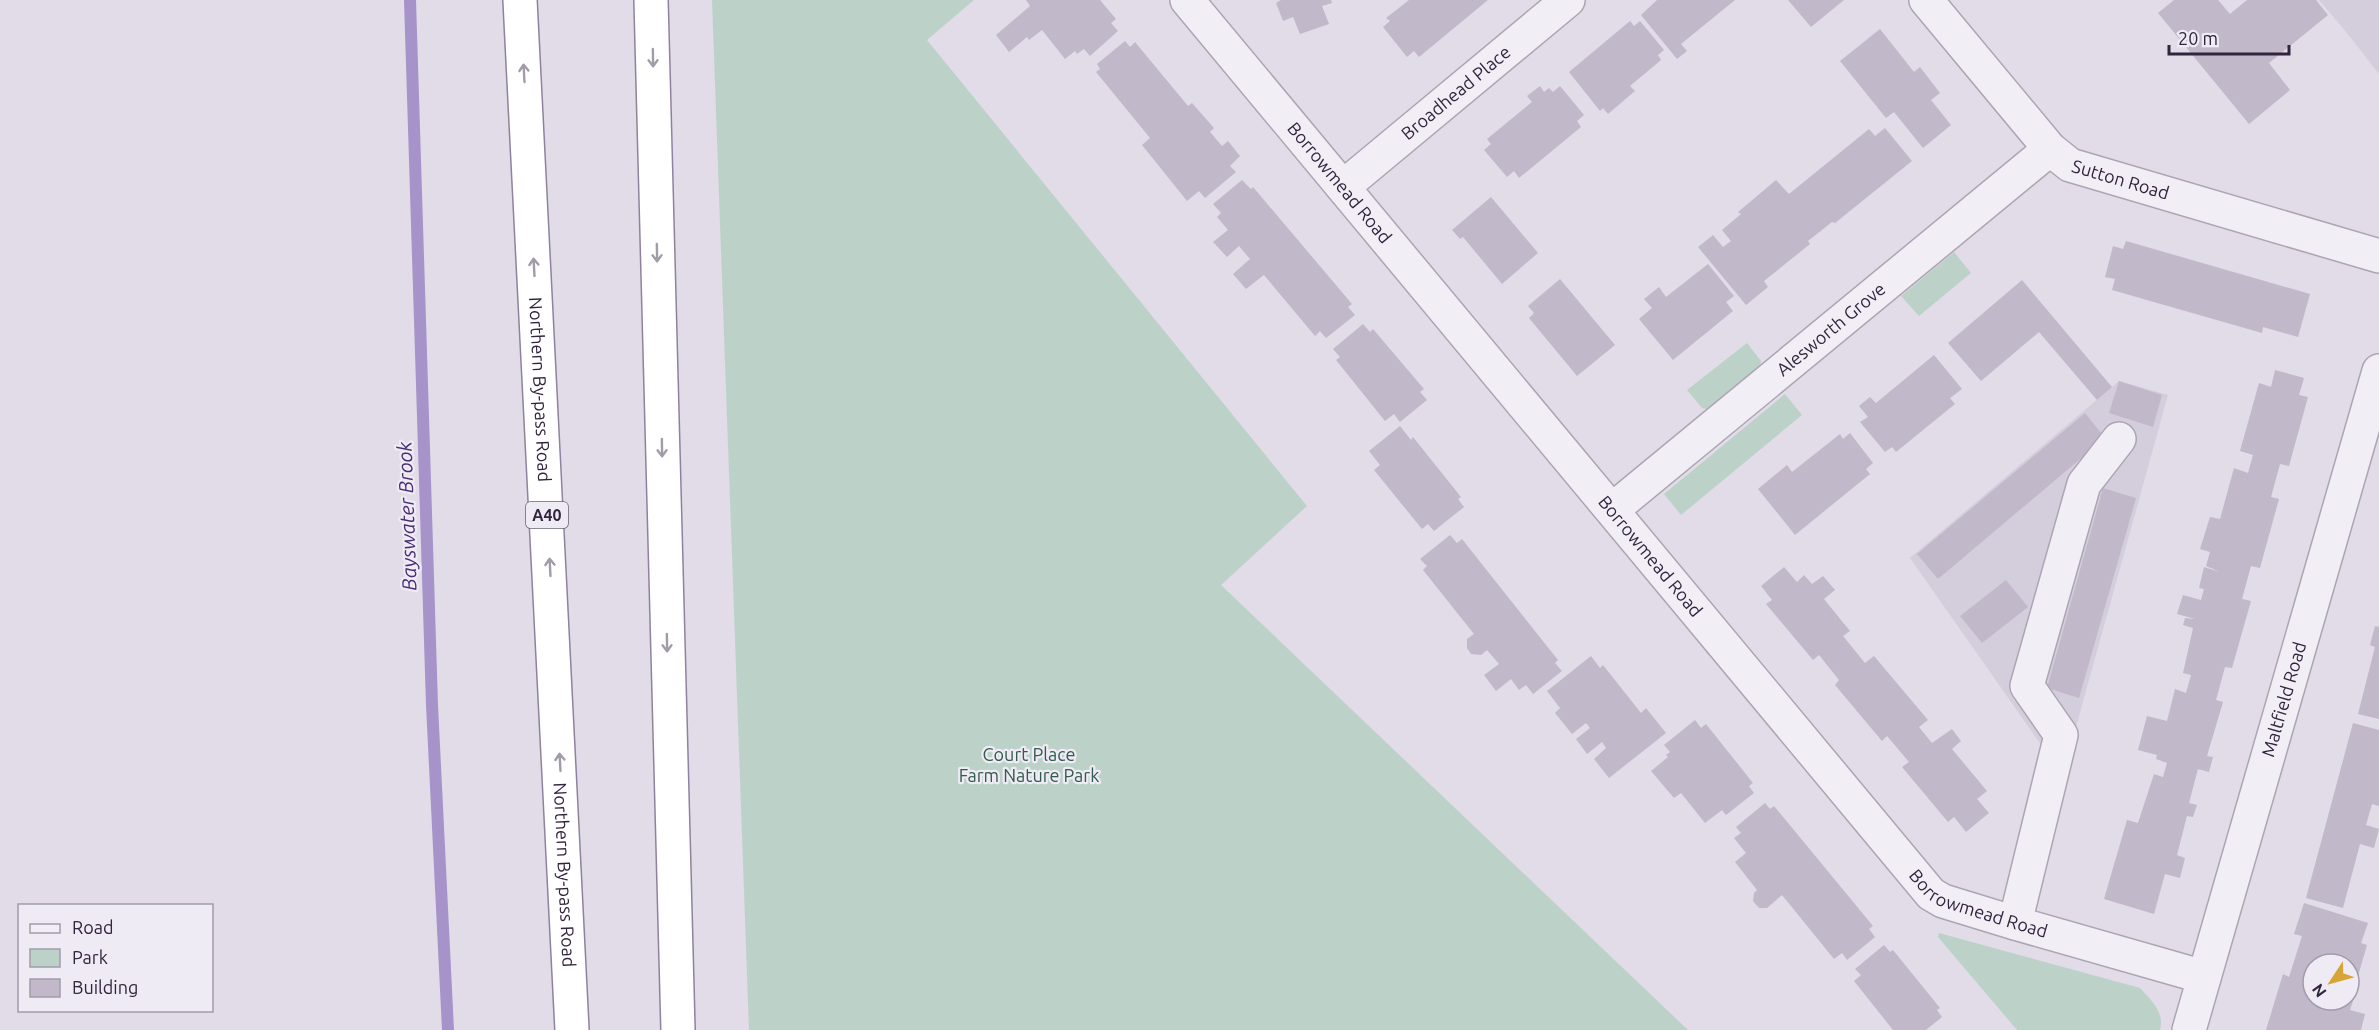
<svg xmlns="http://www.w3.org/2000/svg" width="2379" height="1030" viewBox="0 0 2379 1030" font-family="Ubuntu,sans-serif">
<rect width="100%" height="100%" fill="#e1dce7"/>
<path fill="#d4cddc" d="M2319 0H2379V74L2347 33Z
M2119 381 2168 395 2030 893 2044 749 1910 558Z"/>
<path fill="#bcd2c9" d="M712 0H974L927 40 1307 506 1221 585 1688 1030H749Z
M1954 252 1971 273 1919 316 1901 296Z
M1747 343 1761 361 1760 366 1709 410 1702 408 1687 390Z
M1785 394 1802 415 1681 515 1664 494Z
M1939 933 2140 988C2151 1000 2165 1012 2160 1030H2017L1938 937Z"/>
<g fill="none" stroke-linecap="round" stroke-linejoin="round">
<path stroke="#a693ca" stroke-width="12" d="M410 0 432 705 448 1030"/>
</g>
<path fill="#c1b8ca" d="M1026 0H1100L1116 19 1111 23 1118 31 1090 56 1084 49 1077 54 1075 51 1065 59 1042 30 1029 40 1027 37 1009 52 996 35 1030 6Z
M1281 0H1331L1332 3 1322 6 1329 24 1300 34 1293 17 1283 21 1276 3Z
M1409 0H1488L1419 57 1414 51 1407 57 1383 27 1390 21 1386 18Z
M1657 0H1735L1681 44 1687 51 1677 59 1641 15Z
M1788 0H1844L1811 27Z
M2174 0H2218L2230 14 2247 0H2316L2328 15 2269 63 2290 90 2249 124 2158 13Z
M1630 21 1634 26 1640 21 1664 50 1658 55 1661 60 1630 86 1635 91 1608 114 1603 108 1600 111 1569 72Z
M1880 29 1914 72 1920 67 1940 93 1931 100 1951 125 1923 148 1894 112 1886 118 1840 61Z
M1125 41 1130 47 1135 42 1188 106 1192 103 1214 128 1210 132 1222 146 1228 141 1240 156 1230 166 1236 172 1205 198 1199 191 1187 201 1142 145 1150 138 1096 72 1100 69 1097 64Z
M1540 86 1544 92 1549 88 1553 92 1560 86 1584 115 1577 121 1581 127 1519 178 1514 171 1507 177 1484 150 1491 144 1487 139 1532 102 1527 96Z
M1885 128 1912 161 1835 223 1832 222 1808 241 1810 244 1764 281 1768 287 1746 305 1698 247 1713 235 1723 247 1731 241 1722 230 1741 214 1738 212 1776 180 1789 194 1869 129 1875 136Z
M1242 180 1251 189 1253 187 1352 304 1348 307 1355 315 1326 338 1320 331 1315 336 1264 275 1246 289 1233 274 1250 259 1239 246 1227 257 1213 242 1228 230 1217 217 1221 213 1213 204Z
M1491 197 1538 253 1502 284 1463 237 1460 239 1452 230Z
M2126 241 2310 294 2298 337 2263 327 2262 333 2112 290 2115 279 2105 277 2113 246 2123 249Z
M1708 264 1734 296 1726 302 1733 311 1673 360 1639 319 1652 308 1644 299 1659 287 1666 297Z
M1560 279 1615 345 1577 376 1529 318 1534 313 1528 306Z
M2022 280 2112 387 2097 400 2039 332 1981 381 1948 343Z
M1363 324 1370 332 1373 329 1424 389 1420 392 1427 400 1400 422 1394 414 1385 421 1336 360 1340 357 1333 349Z
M1934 355 1962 389 1950 398 1955 404 1896 452 1892 447 1885 452 1860 422 1868 417 1859 406 1870 397 1876 403Z
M2275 370 2304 378 2299 395 2308 397 2289 466 2280 464 2271 497 2279 499 2260 568 2251 566 2242 599 2251 601 2232 668 2225 667 2216 700 2223 702 2207 756 2213 757 2209 772 2198 769 2189 803 2197 805 2193 817 2187 816 2177 855 2185 858 2180 878 2165 874 2154 914 2104 899 2127 820 2138 823 2154 774 2163 777 2167 763 2156 759 2157 755 2138 750 2147 716 2167 721 2175 689 2186 693 2191 675 2183 673 2193 628 2183 625 2185 618 2195 619 2177 614 2183 595 2201 600 2204 589 2199 588 2204 567 2220 572 2206 566 2210 552 2200 549 2210 517 2220 519 2234 468 2248 473 2253 455 2240 451 2259 383 2271 387Z
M2119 381 2162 395 2153 427 2109 413Z
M2085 413 2105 438 1938 579 1917 554Z
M1400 426 1411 440 1413 437 1461 497 1458 499 1464 507 1434 531 1428 524 1422 529 1374 470 1380 465 1369 451Z
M1850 433 1873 463 1866 469 1870 474 1795 535 1758 489 1787 465 1792 472 1840 434 1843 439Z
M2103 488 2136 498 2079 698 2047 688Z
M1450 535 1457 543 1462 539 1558 660 1555 663 1562 671 1533 694 1526 685 1519 690 1511 679 1496 691 1484 675 1499 664 1487 650 1481 655 1471 654 1467 648V639L1474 634 1423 570 1427 566 1420 559Z
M1784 567 1797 582 1804 575 1812 584 1823 576 1835 590 1824 599 1850 631 1843 636 1865 663 1874 656 1928 720 1919 727 1932 743 1952 729 1961 741 1952 749 1987 791 1977 799 1989 813 1966 832 1954 817 1948 822 1902 767 1909 762 1887 736 1882 741 1835 685 1839 680 1819 655 1813 660 1766 604 1772 600 1761 586Z
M2006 580 2028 607 1982 643 1960 616Z
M2375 626 2379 627V719L2358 714 2375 647 2370 645Z
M1591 656 1600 668 1603 665 1641 713 1646 708 1666 733 1609 778 1594 759 1606 748 1602 742 1587 754 1576 739 1590 728 1586 723 1572 734 1555 713 1560 708 1547 691Z
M1695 720 1701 728 1706 724 1753 783 1749 786 1754 793 1726 815 1722 810 1705 823 1681 793 1674 798 1651 771 1668 757 1666 755 1670 752 1664 745Z
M2353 723 2379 730V806L2372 804 2366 825 2379 829 2374 848 2360 844 2343 908 2306 898Z
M1765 803 1770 809 1774 806 1873 926 1869 929 1875 937 1847 960 1842 953 1834 959 1782 895 1767 908H1759L1753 901 1754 893 1757 890 1735 862 1746 853 1734 838 1741 833 1736 827Z
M2304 903 2368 923 2361 943 2367 945 2358 976 2349 974V964H2313V1000H2349V979L2359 982 2350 1010 2365 1014 2361 1030H2266L2283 974 2289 977 2302 936 2294 934Z
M1884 945 1890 952 1893 950 1940 1008 1937 1010 1942 1017 1926 1030H1893L1854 981 1861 975 1855 969Z"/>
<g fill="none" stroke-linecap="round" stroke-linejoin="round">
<defs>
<g id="minor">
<path id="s1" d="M1187 0 1931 894 1943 901 2015 923 2204 977"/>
<path id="s2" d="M1926 0 2050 149 2070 165 2379 256"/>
<path id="s3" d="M1343 187 1568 0"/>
<path id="s4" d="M1612 510 2050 149"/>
<path d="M2015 923 2061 735 2027 686 2084 484 2119 439"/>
<path id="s5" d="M2189 1030 2379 371"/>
</g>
<g id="highway">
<path id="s6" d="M520 0 572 1030"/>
<path d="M651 0 678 1030"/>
</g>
</defs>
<use href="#minor" stroke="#aca5b4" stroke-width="36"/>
<use href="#highway" stroke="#8f829f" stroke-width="36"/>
<use href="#minor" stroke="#f2eef5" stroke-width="33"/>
<use href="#highway" stroke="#fff" stroke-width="33"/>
</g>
<defs><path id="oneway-shaft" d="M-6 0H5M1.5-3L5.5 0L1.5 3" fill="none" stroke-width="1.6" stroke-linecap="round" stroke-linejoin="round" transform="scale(1.5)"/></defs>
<g stroke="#a29ca8">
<use href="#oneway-shaft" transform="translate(653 58) rotate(89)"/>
<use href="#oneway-shaft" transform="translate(524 73) rotate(-93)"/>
<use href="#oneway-shaft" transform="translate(657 253) rotate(89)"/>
<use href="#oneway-shaft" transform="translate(534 267) rotate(-93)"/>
<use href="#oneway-shaft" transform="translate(662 448) rotate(89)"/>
<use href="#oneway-shaft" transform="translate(550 567) rotate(-93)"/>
<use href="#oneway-shaft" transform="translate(667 643) rotate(89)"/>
<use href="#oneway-shaft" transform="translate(560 762) rotate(-93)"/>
</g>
<g text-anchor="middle" stroke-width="4.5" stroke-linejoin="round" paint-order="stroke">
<rect fill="#efebf5" stroke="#6a6075" stroke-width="1.5" x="526" y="502" width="42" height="26" rx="4.5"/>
<g font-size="16" font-weight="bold" fill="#31243e">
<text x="547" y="521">A40</text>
</g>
<g font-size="18" fill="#31243e" stroke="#efebf5">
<text dy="6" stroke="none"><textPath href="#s3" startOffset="147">Broadhead Place</textPath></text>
<text dy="6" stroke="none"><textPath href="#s2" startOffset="272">Sutton Road</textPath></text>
<text dy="6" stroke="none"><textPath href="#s1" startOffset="238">Borrowmead Road</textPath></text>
<text dy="6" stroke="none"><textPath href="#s4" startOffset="284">Alesworth Grove</textPath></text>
<text dy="6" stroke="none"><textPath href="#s6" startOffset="390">Northern By-pass Road</textPath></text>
<text dy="6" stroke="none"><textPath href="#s1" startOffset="724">Borrowmead Road</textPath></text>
<text dy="6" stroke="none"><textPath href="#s5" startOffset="344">Maltfield Road</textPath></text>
<text dy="6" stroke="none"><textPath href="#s6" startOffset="876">Northern By-pass Road</textPath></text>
<text dy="6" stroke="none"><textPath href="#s1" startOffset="1210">Borrowmead Road</textPath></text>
</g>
<g font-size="18" fill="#315b4c" stroke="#efebf5">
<text x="1029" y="761">Court Place<tspan x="1029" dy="21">Farm Nature Park</tspan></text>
</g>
<g font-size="20" font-style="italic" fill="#482c74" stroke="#efebf5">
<text transform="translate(407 516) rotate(-92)" y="7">Bayswater Brook</text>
</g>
</g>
<rect x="18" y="904" width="195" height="108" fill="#efebf5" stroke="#a39bac" stroke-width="1.5"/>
<rect x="30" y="924" width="30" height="9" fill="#f2eef5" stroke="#a39bac" stroke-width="1.5"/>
<text x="72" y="934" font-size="18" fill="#31243e">Road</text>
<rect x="30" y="949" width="30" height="18" fill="#bcd2c9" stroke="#a39bac" stroke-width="1.5"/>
<text x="72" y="964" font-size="18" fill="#31243e">Park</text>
<rect x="30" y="979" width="30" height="18" fill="#c1b8ca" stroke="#a39bac" stroke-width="1.5"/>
<text x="72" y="994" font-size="18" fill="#31243e">Building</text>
<g transform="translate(2331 982) rotate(234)"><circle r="28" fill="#efebf5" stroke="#a39bac" stroke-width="1.5"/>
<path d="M0-4.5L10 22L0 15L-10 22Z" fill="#d7a436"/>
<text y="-9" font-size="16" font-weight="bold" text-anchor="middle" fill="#31243e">N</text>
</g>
<path d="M2169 45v9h120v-9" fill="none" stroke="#31243e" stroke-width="3"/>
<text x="2178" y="45" font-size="18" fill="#31243e" stroke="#efebf5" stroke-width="4.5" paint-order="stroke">20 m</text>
</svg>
